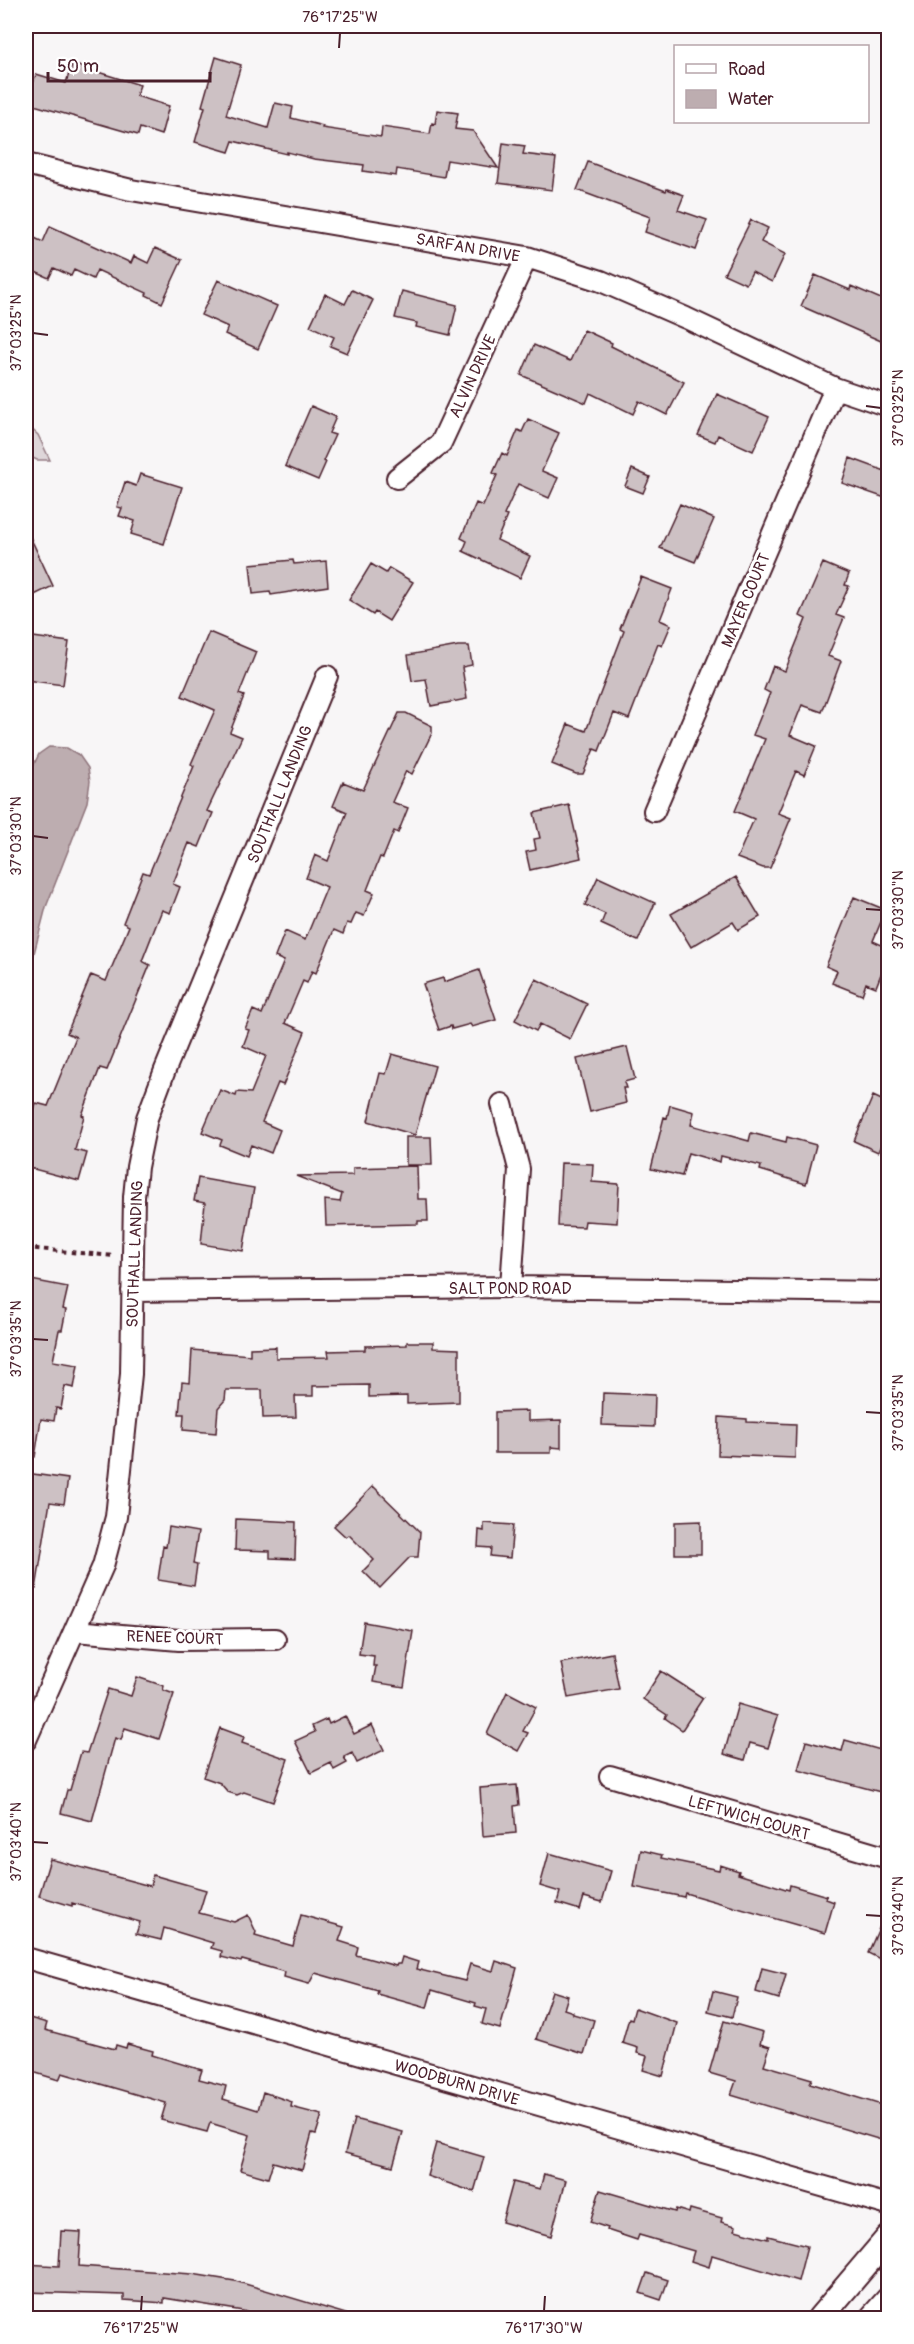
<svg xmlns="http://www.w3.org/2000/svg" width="914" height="2344" viewBox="0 0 914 2344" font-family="Pangolin,sans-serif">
<rect width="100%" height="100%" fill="#f8f6f7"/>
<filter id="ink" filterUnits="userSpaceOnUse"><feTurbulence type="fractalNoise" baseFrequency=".0167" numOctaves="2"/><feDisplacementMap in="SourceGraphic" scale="12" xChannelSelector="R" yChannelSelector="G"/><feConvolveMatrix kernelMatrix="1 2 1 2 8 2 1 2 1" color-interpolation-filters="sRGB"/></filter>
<g filter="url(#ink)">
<path fill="#ded6d9" stroke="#947a82" stroke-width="1.5" d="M26 424 38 435 50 460H37L26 455Z"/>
<path fill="#bdadb0" stroke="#8f747b" stroke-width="1.5" d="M49 747 67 748 79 755 88 768 90 781 87 802 46 907 26 984V781L39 754Z"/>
<path fill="#cdc1c4" stroke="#4a1f2b" stroke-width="1.5" d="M216 57 241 65 226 115 268 128 275 103 293 107 291 118 323 126 322 128 381 137 382 127 430 134 432 123 435 124 437 110 458 113 455 129 473 131 498 168 447 160 444 177 397 169 396 176 363 171 364 165 314 159 287 152V154L233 141 229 152 195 142 205 107 202 106Z
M72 64 140 85 136 96 169 106 161 135 140 128 138 135 27 103 36 74 66 83Z
M503 143 525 146 523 154 556 158 552 190 498 183Z
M588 162 666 191 667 189 684 195 678 210 707 220 696 250 645 232 650 217 577 190Z
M751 220 768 228 761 242 785 254 772 282 752 272 746 284 724 274Z
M50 226 131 263 134 256 148 263 155 248 182 260 162 303 146 295 147 293 97 270 93 279 74 270 71 276 54 268 49 278 26 268V234L43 242Z
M815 275 850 290 851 286 888 302V344L801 306Z
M218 280 277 306 258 349 225 334 228 327 201 315Z
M352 290 373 300 347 353 330 346 334 337 310 326 325 294 345 304Z
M402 291 457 305 450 335 416 327 417 323 395 318Z
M584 330 612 343 611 346 684 382 667 415 639 401 633 414 590 393 586 403 521 375 534 345 570 361Z
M717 394 769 417 753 451 718 435 715 442 698 435Z
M311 406 336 417 329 433 335 435 323 461 326 462 318 480 285 466Z
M528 419 559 433 542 471 558 478 549 498 518 484 504 515 507 516 497 540 530 556 520 578 463 551 467 541 461 538 476 503 483 506 497 475 493 473 502 453 507 456 518 430 522 432Z
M850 458 888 472V499L842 483Z
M632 469 650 477 643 493 625 486Z
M140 474 182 487 164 544 131 534 135 521 119 516 122 508 117 507 125 482 136 486Z
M680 504 714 519 695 562 660 548Z
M26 528 53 586 26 599Z
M293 560 294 564 326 561 328 586 271 595 270 592 253 594 250 564Z
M823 563 849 574 845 585 849 586 836 615 844 618 828 656 841 661 822 712 802 705 790 735 816 746 804 775 796 771 778 813 791 818 770 868H763L737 858 754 819 735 811 765 739 753 735 770 693 764 690 773 666 785 671 806 619 800 616Z
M371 564 386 573 389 568 413 582 389 621 375 612 373 615 349 600Z
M641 577 672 589 660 620 671 625 662 646 658 644 629 719 614 713 599 751 594 749 583 774H576L552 764 568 724 586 731 624 631 620 629Z
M209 632 256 652 239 694 244 696 230 732 242 737 207 811 213 813 199 847 189 843 173 884 180 887 170 913 162 910 142 961 150 965 107 1070 100 1068 82 1115 84 1116 75 1150 87 1153 79 1181 26 1167V1119L31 1121 36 1103 48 1106 76 1037 67 1033 91 975 106 981 129 926 123 923 143 872 149 874 194 766 191 764 215 710 182 696Z
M26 636 69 642 63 685 26 680Z
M458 646H469L472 665 462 667 467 699 431 706 426 679 412 681 408 655Z
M399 713H406L432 726V733L412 774 406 771 392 802 408 808 398 833 394 831 383 858 380 857 367 890 374 893 364 916 356 913 351 924 347 923 343 934 334 930 316 973 312 971 307 983 303 981 285 1023 305 1032 283 1085 278 1083 262 1122 280 1130 271 1153 251 1145 247 1156 220 1145 222 1140 202 1132 220 1090 236 1096 237 1092 251 1093 266 1056 243 1046 249 1030 245 1029 253 1010 262 1014 284 961 275 957 285 931 305 940 327 887 306 878 315 855 328 861 347 812 333 806 343 782 363 790Z
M569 805 581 858 530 870 526 852 536 850 534 839 540 838 534 813Z
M598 877 655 903 638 941 601 924 605 914 585 905Z
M736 877 760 917 738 930 733 922 691 947 671 914Z
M854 897 886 910 873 941 888 948V956L876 987 866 983 862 995 832 983 837 971 826 966Z
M479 970 496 1020 472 1027 470 1024 452 1029 451 1026 439 1030 423 984 443 978 444 982Z
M536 979 587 1004 570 1039 540 1024 536 1031 515 1020Z
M627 1047 635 1079 624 1082 626 1088H623L626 1103 590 1112 577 1059Z
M392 1054 435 1066 415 1135 368 1121 380 1073 386 1074Z
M873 1096 888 1103V1127L878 1152 854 1141Z
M670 1105 694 1112 691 1125 749 1141 751 1133 786 1142 787 1137 816 1145 806 1184 760 1170 761 1166 721 1156 720 1162 688 1153 682 1176 651 1169 664 1117 667 1118Z
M406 1137H431L432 1165H406Z
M561 1163 593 1164 592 1182 619 1184 617 1223 585 1221 584 1227 558 1226Z
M417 1166 418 1199H427L428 1221H418V1224L326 1226 325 1200 340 1202 342 1194 296 1176 353 1175V1168Z
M198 1178 254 1188 243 1251 201 1244 205 1203 194 1201Z
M26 1279 68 1287 63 1309 66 1310 62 1330H59L53 1361 78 1365 74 1388 65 1386 61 1409 56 1408 54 1421 41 1419 35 1457H26Z
M407 1342H433V1348L459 1349V1402L407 1404V1396L369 1397V1385L313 1386V1396H295L296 1417 263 1418 262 1390H226L225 1400 218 1408 216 1433 183 1430 184 1414H179L182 1382 190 1383 192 1350 250 1355V1348L276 1347V1358L329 1357 328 1351 365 1350V1346L407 1345Z
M603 1393 655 1395 654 1427 602 1425Z
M528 1411V1421L561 1420V1448L551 1447V1453H495V1412Z
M719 1417 747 1419V1422L796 1424 795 1458 718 1455Z
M26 1473 68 1479 64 1504 50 1502 36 1589 26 1588Z
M373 1486 420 1532 418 1557H410L380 1588 363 1571 374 1560 349 1535 346 1537 334 1526Z
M236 1519 296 1522 295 1559 270 1558V1551L235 1550Z
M701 1521V1554H675V1522Z
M484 1523 513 1525 510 1558 490 1556 491 1548 478 1547 479 1530 484 1531Z
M169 1527 198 1532 193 1564 197 1565 194 1586 158 1580 163 1546 166 1547Z
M364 1622 413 1631 404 1687 373 1682 376 1666H373L374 1656 359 1654Z
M612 1653 619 1689 568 1698 561 1663Z
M661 1671 703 1698 682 1730 665 1718 667 1715 643 1699Z
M137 1677 164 1686 163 1690 174 1694 159 1739 125 1728 121 1740 115 1738 92 1821 61 1813 67 1790H70L81 1752 87 1753 108 1689 131 1696Z
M507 1692 536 1707 523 1731 528 1733 518 1751 487 1734Z
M738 1704 778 1716 768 1748 750 1743 745 1760 724 1754Z
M345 1716 354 1734 372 1725 384 1750 357 1763 352 1753 344 1757 347 1763 334 1770 331 1763 311 1773 295 1741 315 1732 312 1726 327 1719 329 1724Z
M220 1728 244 1737 242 1743 288 1759 273 1802 244 1792 237 1795 228 1792 220 1783 203 1777Z
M845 1740 888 1752V1794L798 1770 806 1741 842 1751Z
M517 1785 519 1805 514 1806 516 1833 483 1836 480 1788Z
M641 1850 662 1855 661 1858 719 1870 720 1865 739 1871 738 1874 789 1890 790 1885 827 1896 826 1899 834 1902 825 1933 685 1893 684 1897 634 1887Z
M549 1853 611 1871 602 1902 584 1897 580 1910 557 1903 560 1892 540 1886Z
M50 1859 150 1886 153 1875 206 1890 199 1913 234 1922 248 1915 256 1932 255 1935 293 1946 301 1915 344 1927 339 1941 358 1947 356 1955 396 1966 397 1964H400L402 1957 418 1962 416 1969 465 1981 470 1964 493 1971 496 1961 517 1968 500 2029 482 2024 486 2009 475 2006 476 2003 432 1990 427 2008 377 1994 378 1991 315 1973 309 1984 284 1977 285 1972 242 1960 241 1962 221 1957 222 1951 211 1948 213 1943 164 1928 161 1940 136 1934 140 1922 72 1903V1906L39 1896Z
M888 1908V1963L868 1953Z
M762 1968 786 1974 779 1999 756 1992Z
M552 1991 568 1996 564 2009 573 2012V2014L594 2020 584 2054 536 2039Z
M713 1991 737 1997 732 2017 708 2011Z
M635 2008 677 2023 663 2076 643 2070 647 2056 637 2053 638 2048 622 2043 629 2018 632 2019Z
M26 2017 47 2023 45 2030 115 2049 116 2045 126 2048 127 2044 153 2051 152 2055 202 2070 199 2079 226 2086 223 2099 258 2110 263 2092 292 2102 291 2107 322 2115 316 2134 312 2133 302 2170 273 2162 268 2178 240 2170 250 2135 210 2123 207 2132 161 2120 166 2103 62 2073 59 2080 26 2070Z
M724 2021 763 2032 760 2044 770 2047 764 2065 812 2079 810 2083 888 2107V2142L731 2095 736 2081 709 2073Z
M354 2119 403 2132 393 2166 345 2153Z
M436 2143 484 2157 474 2192 427 2176Z
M544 2174 566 2180 551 2236 502 2222 513 2182 540 2189Z
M600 2190 675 2212 676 2209 689 2213 690 2209 722 2218 721 2222 736 2226 735 2230 768 2239V2236L807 2246 798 2281 712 2255 709 2267 691 2261 694 2251 639 2235 637 2240 607 2230 608 2228 590 2222Z
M61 2231 81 2232 79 2266 192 2274 235 2281 346 2314V2319H269L243 2311 164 2298V2303L124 2300V2295L26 2292V2264L59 2266Z
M647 2273 668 2280 661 2300 640 2293Z"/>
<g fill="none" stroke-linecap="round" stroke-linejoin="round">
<defs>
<path id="minor" d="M26 164 131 190 527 257 601 281 686 318 835 388 888 406
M397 478 441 443 527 257
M654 811 835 388
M502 1104 519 1169 511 1287
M132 1291 511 1287 888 1292
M75 1631 179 1640 275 1639
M26 1740 103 1566 116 1517 131 1374 134 1197 137 1167 147 1118 165 1070 327 676
M610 1776 888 1858
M26 1958 888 2205"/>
<path id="tertiary" d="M820 2318 888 2238
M872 2318 888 2300"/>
</defs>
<use href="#minor" stroke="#4a1f2b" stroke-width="24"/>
<use href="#tertiary" stroke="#4a1f2b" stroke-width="28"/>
<path stroke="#4a1f2b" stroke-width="4" stroke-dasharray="4.5 4.5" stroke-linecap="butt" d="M26 1248 114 1256"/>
<use href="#minor" stroke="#fff" stroke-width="20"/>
<use href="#tertiary" stroke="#fff" stroke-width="24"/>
</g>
</g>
<path fill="none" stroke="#4a1f2b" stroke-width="2" d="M339 48 340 33M33 333 48 335M866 406 881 408M33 836 48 838M866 909 881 910M33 1339 48 1340M866 1412 881 1413M33 1842 48 1843M866 1915 881 1916M141 2311 142 2296M544 2311 545 2296"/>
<g text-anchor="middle" stroke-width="6" stroke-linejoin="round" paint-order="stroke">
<g font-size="16" fill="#4a1f2b" stroke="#fff">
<text transform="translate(468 247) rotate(10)" y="6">SARFAN DRIVE</text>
<text transform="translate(472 376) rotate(-65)" y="6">ALVIN DRIVE</text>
<text transform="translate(745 600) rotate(-67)" y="6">MAYER COURT</text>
<text transform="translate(279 794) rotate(-68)" y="6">SOUTHALL LANDING</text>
<text transform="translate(134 1254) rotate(-88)" y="6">SOUTHALL LANDING</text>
<text x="510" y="1294">SALT POND ROAD</text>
<text transform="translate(175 1637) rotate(2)" y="6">RENEE COURT</text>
<text transform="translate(749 1817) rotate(16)" y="6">LEFTWICH COURT</text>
<text transform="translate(457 2082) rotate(16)" y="6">WOODBURN DRIVE</text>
</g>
</g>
<rect width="914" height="2344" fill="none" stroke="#fff" stroke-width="66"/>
<rect x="674" y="45" width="195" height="78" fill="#ffffff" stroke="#b7a5aa" stroke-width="1.5"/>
<rect x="686" y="64" width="30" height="9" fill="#ffffff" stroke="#b7a5aa" stroke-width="1.5"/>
<text x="728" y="75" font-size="18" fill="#4a1f2b">Road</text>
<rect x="686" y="90" width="30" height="18" fill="#bdadb0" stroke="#b7a5aa" stroke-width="1.5"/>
<text x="728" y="105" font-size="18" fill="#4a1f2b">Water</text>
<path d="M48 72v9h162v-9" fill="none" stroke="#4a1f2b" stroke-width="3"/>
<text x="57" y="72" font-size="18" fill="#4a1f2b" stroke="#ffffff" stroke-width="4.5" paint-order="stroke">50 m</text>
<rect x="33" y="33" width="848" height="2278" fill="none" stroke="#4a1f2b" stroke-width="2"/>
<g font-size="15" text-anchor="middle" fill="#4a1f2b">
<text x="340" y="22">76°17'25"W</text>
<text transform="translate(16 333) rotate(-90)" y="5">37°03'25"N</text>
<text transform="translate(898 408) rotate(-90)" y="5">37°03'25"N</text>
<text transform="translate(16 836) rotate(-90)" y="5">37°03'30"N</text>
<text transform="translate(898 910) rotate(-90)" y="5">37°03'30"N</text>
<text transform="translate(16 1339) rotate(-90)" y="5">37°03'35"N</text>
<text transform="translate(898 1413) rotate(-90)" y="5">37°03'35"N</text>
<text transform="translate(16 1842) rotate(-90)" y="5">37°03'40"N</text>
<text transform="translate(898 1916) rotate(-90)" y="5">37°03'40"N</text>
<text x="141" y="2333">76°17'25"W</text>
<text x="544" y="2333">76°17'30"W</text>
</g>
</svg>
